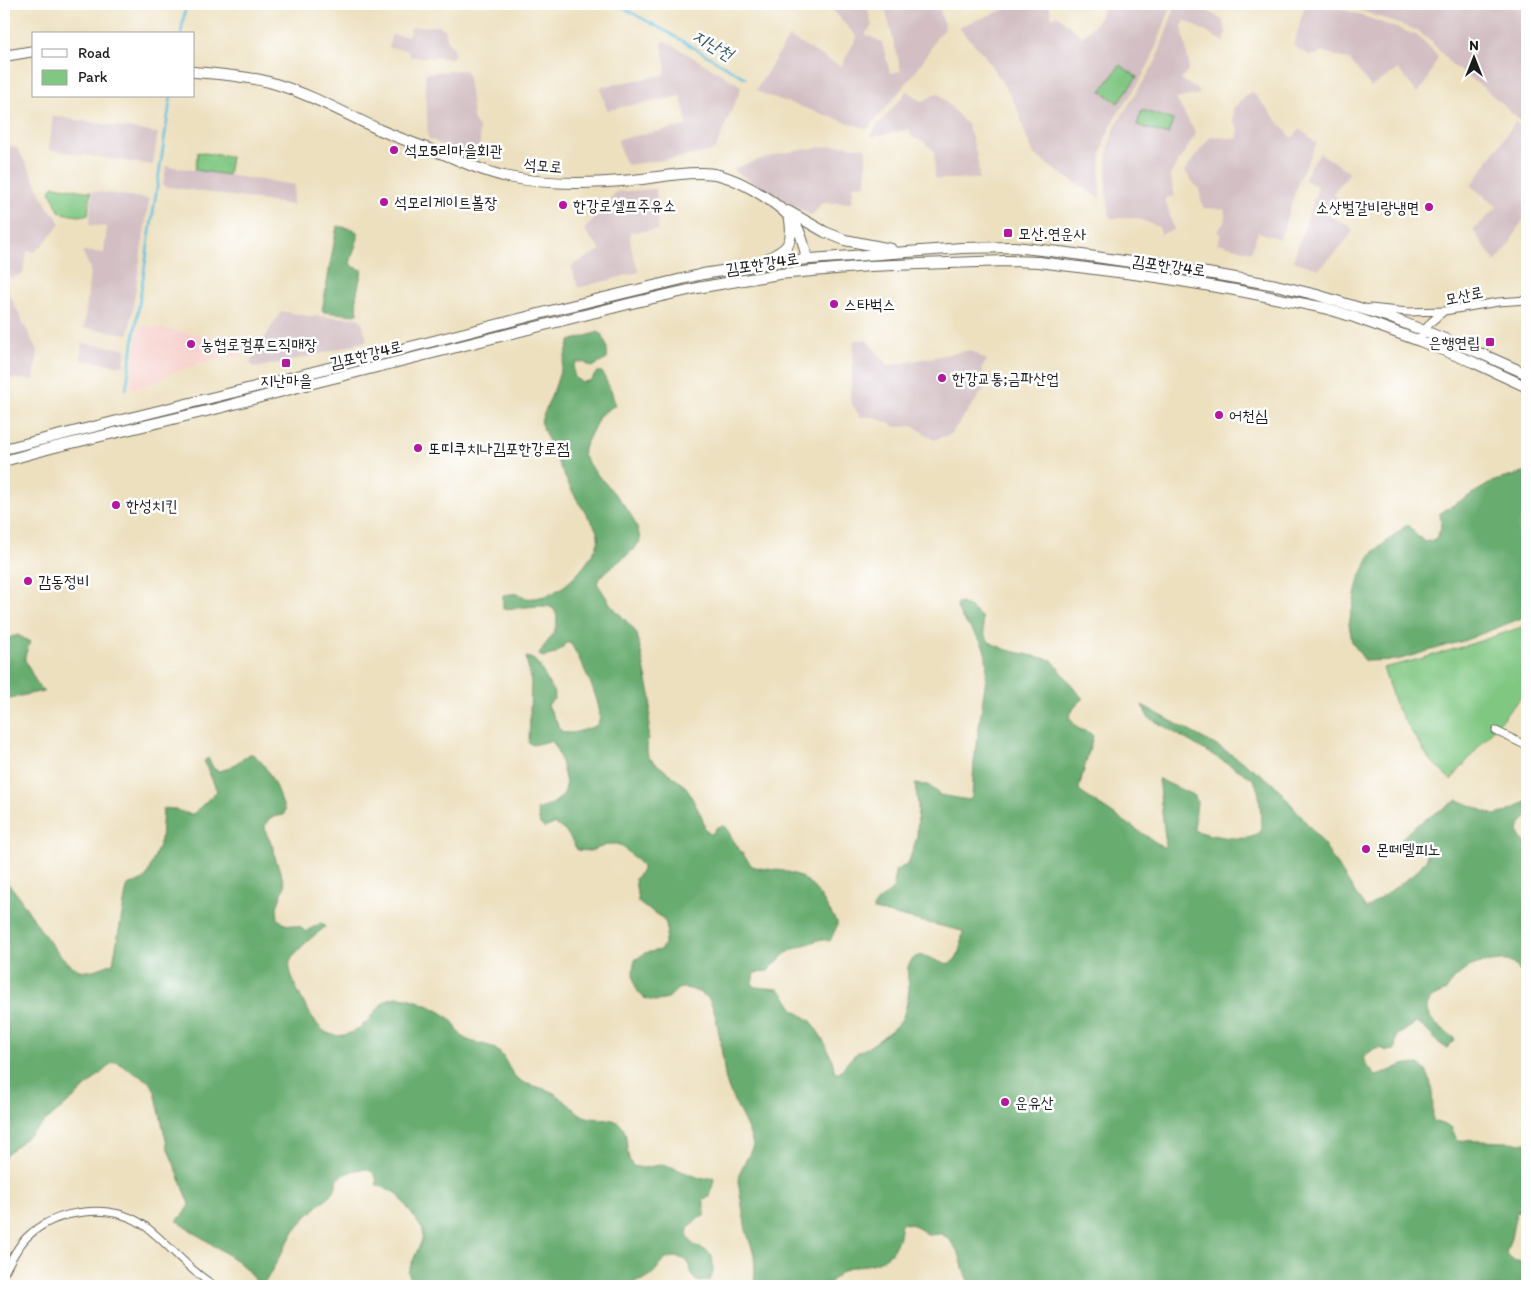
<svg xmlns="http://www.w3.org/2000/svg" width="1531" height="1290" viewBox="0 0 1531 1290" font-family="Itim,'Poor Story',sans-serif">
<rect width="100%" height="100%" fill="#fff"/>
<filter id="ink" filterUnits="userSpaceOnUse"><feTurbulence type="fractalNoise" baseFrequency=".02" numOctaves="2"/><feDisplacementMap in="SourceGraphic" scale="10" xChannelSelector="R" yChannelSelector="G"/><feConvolveMatrix kernelMatrix="1 2 1 2 8 2 1 2 1" color-interpolation-filters="sRGB"/></filter>
<filter id="wash" filterUnits="userSpaceOnUse"><feTurbulence type="fractalNoise" baseFrequency=".0096" numOctaves="4" result="noise"/><feDisplacementMap in="SourceGraphic" scale="20" xChannelSelector="R" yChannelSelector="G"/><feGaussianBlur stdDeviation="1.12" result="paint"/><feColorMatrix in="noise" values="0 0 0 0 0 0 0 0 0 0 0 0 0 0 0 0 0 1.4 0 .05"/><feComposite in="paint" operator="in"/></filter>
<g filter="url(#wash)">
<rect width="100%" height="100%" fill="#ede0bf"/>
<path fill="#f7d0cc" d="M140 325 252 343 241 355 207 362 170 373 156 383 130 389Z"/>
<path fill="#d2bec3" d="M827 4H867L872 26 866 33V35L882 42 890 73 901 71 884 4H938L939 6 945 29 936 38 929 52 910 79 869 128H864L763 94 756 90 789 37 840 66 842 65 857 37Z
M1020 4H1049L1052 18 1057 15 1082 37 1097 22 1104 4H1172L1151 60 1138 84 1116 116 1105 139 1101 156 1100 175V196L1099 198 1052 168 1034 154 1027 139 1017 108 1006 88 984 55 960 29 961 26Z
M1176 4H1201L1205 9 1223 21 1226 32 1224 42 1185 20 1182 26 1189 65 1188 70 1181 79 1200 92 1199 94 1176 99 1196 134 1170 175 1175 196 1165 198 1174 230 1161 234 1159 227 1136 218H1110L1106 190V178L1109 143 1116 125 1156 61Z
M1305 4H1329L1416 35 1426 43 1438 57 1424 86 1417 93 1398 69 1371 87 1351 61 1325 52 1315 55H1310L1297 49 1294 45Z
M1342 4H1527V126L1485 89 1453 66 1430 40 1421 34 1416 30Z
M439 26 445 29 448 42 453 47 454 56 452 58 410 57 408 50 389 48 391 35 406 36 409 35 410 29 412 27Z
M664 40 733 81 741 86V88L716 148 713 151 683 157 628 165 624 161 618 141 619 139 686 126 687 124 681 96 607 110 600 87 663 75 666 70 662 45Z
M464 70 467 72 474 121 479 128 481 157 480 159 447 147 429 139 428 137 425 74 426 73Z
M907 91 919 100 924 101 937 93 939 94 968 126 976 152 979 170V179H935L934 151 924 142 911 137 909 129 872 137V135L876 126 885 117Z
M1252 91 1292 138 1300 129 1317 143 1301 174 1280 239 1258 232 1251 252 1217 243 1221 235 1217 231 1224 223 1226 219 1224 209 1203 208 1199 189 1184 171 1211 136 1237 139 1239 130 1233 120V108Z
M53 116 158 133 153 165 49 150Z
M1515 122 1527 133V215L1517 229 1508 247 1495 262 1473 230 1498 207 1471 186Z
M840 145 866 148V185H853L852 203H822L812 216 734 171 735 169 739 166 779 154 800 150Z
M10 146H12L17 148 30 171 48 208 56 216 60 224 41 247 34 252 30 251H27L23 273 11 279 4 266V161Z
M1320 153 1350 172 1333 194 1338 198 1329 216 1350 226 1353 231 1340 248 1319 269 1293 261 1318 187 1305 180 1311 165Z
M166 166 295 185 292 205 163 186Z
M656 189 658 230 630 232 631 248 639 272 578 288 571 266 601 250 584 230 616 192Z
M93 191 149 199 129 334 84 328 90 273V268L82 251 104 253 107 227 89 225Z
M4 284 38 352 34 380 4 378Z
M281 311 309 316 358 318 362 322 367 341 316 355 255 368 250 363Z
M854 340H867L888 366 970 350 987 360 982 368 983 376 992 378 951 434 934 440 914 426 897 427 874 417H860L850 401Z
M82 343 126 349 124 366 81 360Z"/>
<path fill="#80c782" stroke="#4e724f" d="M1120 65 1137 77 1118 103 1101 91Z
M1142 110 1173 120 1168 135 1137 125Z
M198 152 231 157 228 175 195 170Z
M55 186 91 192 88 214C81 218 67 215 59 211L50 191 52 187Z
M1527 625V692L1515 704 1451 780 1429 759 1396 707 1383 668C1432 657 1480 642 1527 625Z"/>
<path fill="#68ac70" stroke="#426446" d="M337 226 353 229 358 233V238L350 263 352 266 362 270 356 297 358 313 355 315 324 312 322 311Z
M599 332C605 337 609 352 607 359L592 367 583 362H576C570 371 575 385 588 381 593 380 594 375 597 372H602L612 393 615 405 600 415 584 448 583 454C586 461 591 467 596 473 612 492 638 514 640 541 630 558 607 565 597 583L611 605 633 628 637 634 651 699 647 748 648 757 686 787 702 817 705 829 710 834H712L717 827 723 826 726 828 739 849 752 866C764 870 776 869 788 872 817 880 821 901 837 922V926L830 941 821 939 796 948 785 954 768 971 754 973 752 983 756 987 779 989 784 994 794 1010 811 1021 822 1038 832 1059 835 1073H839C845 1066 850 1058 857 1053 861 1050 866 1049 870 1046 877 1042 898 1026 902 1019 906 1010 908 998 909 989 909 979 904 968 912 960 925 945 944 975 956 958 961 951 961 940 963 932L962 931 874 910 873 908 877 902 894 888 895 871 908 864 917 837 918 804 915 784 928 785 940 795 969 800 972 797 974 762 986 678C987 667 987 656 983 646 977 632 956 618 957 604L961 603 975 611 982 618 984 633 989 642 1007 650 1052 660 1083 699 1074 708 1069 717 1077 728 1092 734 1093 736 1079 788 1080 792 1163 847 1166 846 1165 837 1158 779H1159L1195 796 1197 802 1194 830C1206 835 1243 842 1254 836 1258 834 1260 831 1261 827 1260 812 1262 790 1252 778L1148 717 1142 705 1226 751 1262 775 1276 786 1319 838 1366 909 1415 873 1426 860 1427 854 1426 850C1417 848 1406 853 1399 850 1399 845 1401 839 1405 835 1416 823 1443 809 1458 800L1494 815 1507 812 1527 801V818C1517 825 1514 836 1527 843V904L1526 909 1527 912V977L1523 975 1513 964 1508 961H1500L1480 963 1469 967 1454 978 1446 991 1431 998C1430 1001 1427 1006 1427 1009 1427 1020 1447 1033 1454 1038V1041L1447 1048C1435 1043 1428 1028 1416 1023L1398 1035 1396 1037 1395 1050 1387 1051 1379 1048 1371 1051 1363 1058 1367 1066 1376 1076C1388 1073 1398 1065 1409 1064 1437 1060 1432 1106 1433 1121L1451 1127 1457 1140 1527 1143V1207L1516 1213 1511 1238 1506 1253C1511 1261 1519 1262 1527 1262V1286H1466L1424 1282 1422 1286H972L964 1271 959 1253 948 1238 941 1234 929 1235 914 1225 902 1223 901 1224C899 1241 893 1258 875 1263 867 1266 859 1265 852 1267 842 1270 833 1278 827 1286H756L754 1285 755 1270 754 1255 746 1230 738 1181C739 1169 749 1157 753 1145 748 1122 732 1103 726 1081 722 1062 719 1012 708 998 703 993 690 988 683 988 674 988 672 998 664 1000 637 1006 629 981 635 960L645 953 660 950C664 946 665 941 666 935 671 914 649 913 638 902L635 879 642 870V866L625 849 617 844H610L590 851 577 850C571 838 567 830 554 824L544 828 540 824 537 810C547 807 565 800 566 786 566 781 564 775 563 770 561 761 558 751 554 743L549 741 533 745 529 743 531 682 526 657C538 658 541 670 547 680 550 687 554 690 555 698L548 705 561 731C569 735 576 732 584 730 588 728 595 728 598 723 607 709 578 656 570 642L567 643 555 654 543 657 539 655C542 647 550 640 554 632 557 625 560 611 550 607 542 604 513 609 503 609V595C507 595 513 593 518 594 523 597 526 599 533 598 561 597 587 568 598 543 600 533 593 523 587 515 566 485 556 457 541 424V421L555 387 570 341Z
M1527 472V616L1463 641 1397 660 1365 661 1352 642 1349 624 1358 582 1370 555 1408 524 1415 534 1425 542 1435 539 1441 529 1440 513 1494 481Z
M18 635 30 642 25 656V660L37 684 44 691 10 698 4 702V639Z
M250 754H252C268 763 278 793 285 810L284 815 272 817 268 820 265 826 266 833 274 849 275 857 285 885 277 907 278 919 285 924 301 927 305 932 321 923 325 926V927C316 934 294 951 290 962 286 974 313 1024 324 1031 340 1042 359 1031 370 1018 379 1008 385 996 400 997 413 997 441 1010 451 1020 456 1025 458 1034 464 1038 475 1045 489 1042 499 1052 507 1060 509 1073 519 1080 528 1086 543 1087 554 1093 563 1098 579 1116 587 1117 597 1120 612 1116 620 1124 631 1135 623 1154 633 1166L643 1168 660 1165 669 1166 702 1179 713 1177 714 1179 710 1197 703 1199 705 1210 704 1216C694 1220 681 1230 691 1242 700 1253 713 1245 713 1265 713 1271 713 1275 710 1280 682 1290 700 1257 674 1257 662 1257 659 1269 651 1275 643 1282 631 1282 622 1286H414L408 1272 422 1240 423 1230 397 1193 382 1187 377 1186C378 1161 350 1169 338 1179L334 1191 305 1218 294 1231 267 1279 262 1286H260L246 1269 237 1261 177 1221 189 1207 190 1204 168 1149 155 1092 152 1085 148 1081 116 1062 111 1064 74 1098 4 1156V879C9 885 14 890 19 897 31 914 62 969 84 971 92 972 105 966 113 963L127 887C132 881 140 884 146 878L161 840 163 809C173 806 182 814 193 814L217 791 204 761 208 758 214 769 220 771 229 768Z"/>
<g fill="none" stroke-linecap="round" stroke-linejoin="round">
<path stroke="#5fbfdd" stroke-width="2.5" d="M616 4 669 33 745 78
M181 34 186 4
M126 389 171 96"/>
</g>
</g>
<g filter="url(#ink)">
<g fill="none" stroke-linecap="round" stroke-linejoin="round">
<defs>
<path id="street" d="M1370 308 1408 312 1444 311
M1420 341 1424 331 1431 322 1444 311 1498 302 1527 300
M1496 731 1527 746
M4 1273C10 1261 17 1247 27 1237 56 1209 111 1202 145 1226 170 1245 188 1270 215 1286"/>
<path id="secondary" d="M4 56 34 51
M194 72C219 74 245 76 269 82 308 93 344 113 380 130 403 140 427 148 451 157 469 165 489 173 508 177 549 185 591 184 633 180 658 178 695 169 719 175 743 181 785 206 797 227 803 237 804 248 807 259
M788 211 825 232 845 240 891 249
M763 261C785 250 794 247 790 220
M4 449 247 389 562 308 703 274 783 261 962 248 1014 247 1068 253 1207 273 1276 285 1317 295 1389 317 1475 351 1527 374
M4 461 51 448 219 408 317 382 632 303 697 288 779 274 869 266 920 264 1006 261 1039 262 1157 277 1235 290 1325 308 1354 317 1420 341 1473 362 1527 387"/>
</defs>
<use href="#street" stroke="#656155" stroke-width="9"/>
<use href="#secondary" stroke="#656155" stroke-width="12"/>
<use href="#street" stroke="#fff" stroke-width="7"/>
<use href="#secondary" stroke="#fff" stroke-width="10"/>
</g>
</g>
<g fill="#b5179e" stroke="#fff" stroke-width="2">
<circle cx="394" cy="150" r="5"/>
<circle cx="384" cy="202" r="5"/>
<circle cx="563" cy="205" r="5"/>
<circle cx="1429" cy="207" r="5"/>
<rect x="1003" y="228" width="10" height="10" rx="2.5"/>
<circle cx="834" cy="304" r="5"/>
<rect x="1485" y="337" width="10" height="10" rx="2.5"/>
<circle cx="191" cy="344" r="5"/>
<rect x="281" y="358" width="10" height="10" rx="2.5"/>
<circle cx="942" cy="378" r="5"/>
<circle cx="1219" cy="415" r="5"/>
<circle cx="418" cy="448" r="5"/>
<circle cx="116" cy="505" r="5"/>
<circle cx="28" cy="581" r="5"/>
<circle cx="1366" cy="849" r="5"/>
<circle cx="1005" cy="1102" r="5"/>
</g>
<g text-anchor="middle" stroke-width="5" stroke-linejoin="round" paint-order="stroke">
<g font-size="16" fill="#1c1c1c" stroke="#fff" text-anchor="start">
<text x="404" y="156">석모5리마을회관</text>
<text x="394" y="208">석모리게이트볼장</text>
<text x="573" y="211">한강로셀프주유소</text>
<text x="1419" y="213" text-anchor="end">소삿벌갈비랑냉면</text>
<text x="1018" y="239">모산.연운사</text>
<text x="844" y="310">스타벅스</text>
<text x="1480" y="348" text-anchor="end">은행연립</text>
<text x="201" y="350">농협로컬푸드직매장</text>
<text x="952" y="384">한강교통;금파산업</text>
<text x="286" y="386" text-anchor="middle">지난마을</text>
<text x="1229" y="421">어천심</text>
<text x="428" y="454">또띠쿠치나김포한강로점</text>
<text x="126" y="511">한성치킨</text>
<text x="38" y="587">감동정비</text>
<text x="1376" y="855">몬떼델피노</text>
<text x="1015" y="1108">운유산</text>
</g>
<g font-size="16" fill="#1c1c1c" stroke="#fff">
<text transform="translate(543 165) rotate(5)" y="6">석모로</text>
<text transform="translate(762 263) rotate(-9)" y="6">김포한강4로</text>
<text transform="translate(1169 265) rotate(8)" y="6">김포한강4로</text>
<text transform="translate(1464 295) rotate(-12)" y="6">모산로</text>
<text transform="translate(366 354) rotate(-14)" y="6">김포한강4로</text>
</g>
<g font-size="18" font-style="italic" fill="#375d69" stroke="#fff">
<text transform="translate(713 45) rotate(30)" y="6">지난천</text>
</g>
</g>
<rect width="1531" height="1290" fill="none" stroke="#fff" stroke-width="20"/>
<rect x="32" y="32" width="162" height="65" fill="#ffffff" stroke="#a4a4a4"/>
<rect x="42" y="49" width="25" height="8" fill="#ffffff" stroke="#a4a4a4"/>
<text x="78" y="58" font-size="15" fill="#1c1c1c">Road</text>
<rect x="42" y="70" width="25" height="15" fill="#80c782" stroke="#a4a4a4"/>
<text x="78" y="82" font-size="15" fill="#1c1c1c">Park</text>
<g transform="translate(1474 58)" stroke="#ffffff" stroke-width="4" paint-order="stroke">
<path d="M0-4L9 19L0 12L-9 19Z" fill="#1c1c1c"/>
<text y="-8" font-size="14" font-weight="bold" text-anchor="middle" fill="#1c1c1c">N</text>
</g>
</svg>
